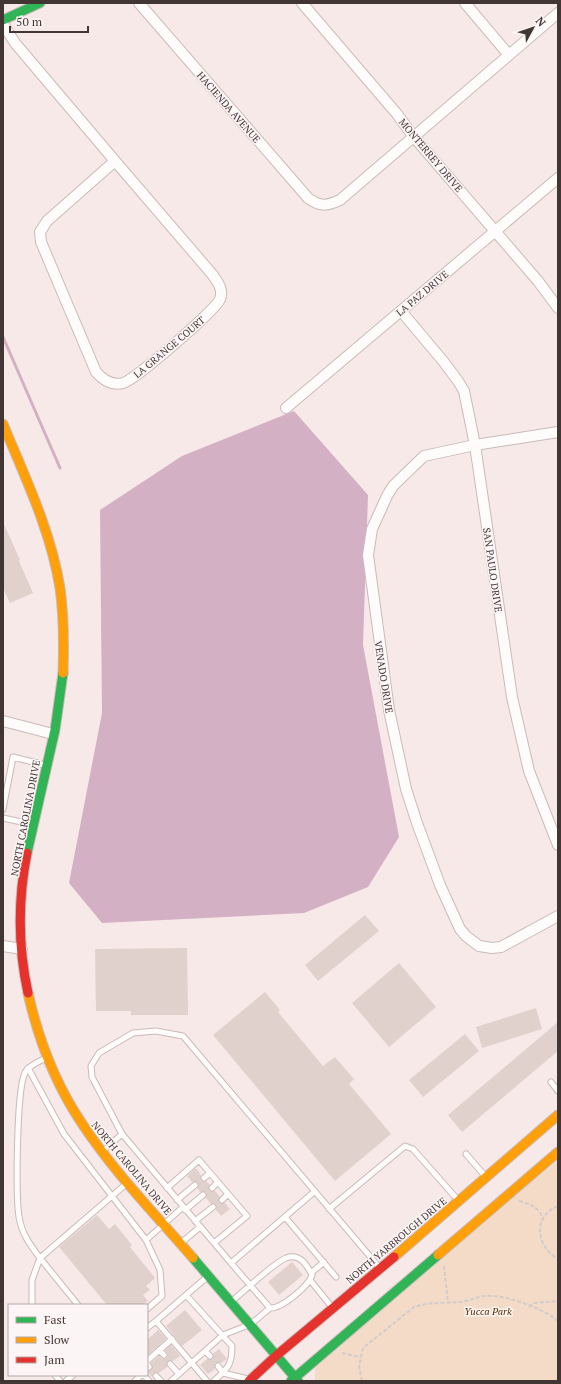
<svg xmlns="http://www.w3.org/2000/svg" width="561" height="1384" viewBox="0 0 561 1384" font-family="'PT Serif',serif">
<rect width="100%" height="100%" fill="#f7e9e7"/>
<path fill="#f3dbc8" d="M558 1160V1381H315V1367Z"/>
<path fill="#d3b0c4" d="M294 411 368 495 363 645 399 837 368 887 304 913 102 923 69 883 102 713 100 510 182 456Z"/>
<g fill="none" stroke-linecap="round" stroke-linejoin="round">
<path stroke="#d3b0c4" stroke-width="3" d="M3 337 60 468"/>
</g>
<path fill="#e1d1cc" d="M3 522 20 560 19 561 33 593 10 603 3 588Z
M365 915 379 931 318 981 305 965Z
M187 948 188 1015H131V1011H96L95 949Z
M399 963 436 1007 389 1047 352 1003Z
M265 992 280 1010 278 1012 323 1066 335 1057 354 1079 349 1084 391 1134 335 1181 213 1035Z
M536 1008 542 1029 482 1048 476 1027Z
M558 1022V1051L462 1132 448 1115Z
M465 1034 479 1051 423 1097 409 1080Z
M196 1168 201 1175V1181H206L210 1185 209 1191H215L220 1197 219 1203H225L230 1209 221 1216 216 1210V1204H211L206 1198V1192H200L197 1188 198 1182H192L187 1176Z
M97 1215 109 1229 115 1224 132 1245 130 1247 155 1278 146 1286 150 1290 143 1295 148 1301 143 1305H107L59 1247Z
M292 1262 303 1275 279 1295 268 1282Z
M185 1310 202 1330 182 1346 166 1326Z
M158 1330 166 1339 147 1356V1340Z
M171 1345 180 1356 173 1361H168L167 1367 159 1373H153L152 1377 147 1371 152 1369 151 1363 159 1356 163 1359 167 1358 168 1354 165 1350Z
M219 1349 227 1359 221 1363H215V1369L208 1374 200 1365 207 1359H213V1354Z"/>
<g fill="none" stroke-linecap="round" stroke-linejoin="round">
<defs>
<path id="lane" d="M3 809 13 757 45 765
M3 818 31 824
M28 1068 64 1134 146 1240
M551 1082 558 1091
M122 1134 231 1263 314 1192
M103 1151 122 1134 92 1077 91 1066 99 1053 133 1033 156 1031 183 1036 379 1267
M466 1154 485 1176
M204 1178 210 1173
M167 1188 199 1160 247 1216 214 1243
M212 1188 218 1182
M177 1200 195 1185
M222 1200 228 1194
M329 1209 405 1146 413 1149 457 1199
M185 1210 203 1195
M285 1217 336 1277
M195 1221 213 1207
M181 1243 200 1227
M231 1263 270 1308C281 1309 309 1286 312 1275 307 1265 300 1253 286 1258 276 1261 242 1293 232 1301
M311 1273 324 1262
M207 1277 156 1321 207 1381
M310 1280 331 1306
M186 1295 232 1346C232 1365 228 1368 214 1381
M32 1305V1280L40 1258C30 1245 22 1234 19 1217 16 1197 16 1084 26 1071 30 1065 40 1061 46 1058
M78 1305 40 1258 126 1184
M147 1309 162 1296 160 1270 146 1240 183 1207
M147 1328 156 1321
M159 1350 164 1355
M205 1351 210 1356
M147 1361 172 1339
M147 1364 149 1367
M170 1364 179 1374
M218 1366 223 1373 248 1379
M55 1375 60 1381
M156 1376 161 1381
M66 1381 73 1375
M135 1381 141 1375 145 1376 149 1381
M171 1381 223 1335 251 1324 270 1308"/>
<path id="street" d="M139 3 308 198C320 207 327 206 340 200L558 13
M302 3 397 114 413 136 538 281 558 308
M465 3 509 55
M3 24 15 43 115 161
M115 161 212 274C217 281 224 290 220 299 216 310 135 380 123 383 112 386 103 380 96 372L41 242 40 232 47 221Z
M401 311 443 361 458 381 464 391 475 445 512 697 529 771 558 845
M286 408 558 178
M558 432 475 445 424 456 393 486 387 496 372 529 368 555 389 710 406 789 417 823 440 885 460 929 466 936 479 946 492 948 501 947 558 916
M3 721 53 734
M3 946 22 949"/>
<path id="fast" d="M3 20 40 3
M27 853 55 730 63 673
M193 1258 298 1381
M291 1381 438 1255"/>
<path id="slow" d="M3 424C25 477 51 531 60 588 64 616 64 644 63 673
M28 993C38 1038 55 1083 81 1122 113 1171 155 1214 193 1258
M438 1255 558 1152
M394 1257 558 1115"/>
<path id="jam" d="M27 853C18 899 18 947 28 993
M249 1381 277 1355 394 1257"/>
</defs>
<use href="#lane" stroke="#c8bbba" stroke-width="7"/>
<use href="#street" stroke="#c8bbba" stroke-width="12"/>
<use href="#fast" stroke="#c8bbba" stroke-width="11"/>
<use href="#slow" stroke="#c8bbba" stroke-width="11"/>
<use href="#jam" stroke="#c8bbba" stroke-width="11"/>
<path stroke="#d1cbcb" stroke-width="2" stroke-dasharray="4 2" stroke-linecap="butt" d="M519 1201C530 1204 540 1207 543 1220
M558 1206C532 1217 536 1246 558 1259
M444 1266 448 1303
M529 1307 534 1303 558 1301
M342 1353 360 1357
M362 1381 359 1366 363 1348 414 1307C429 1302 445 1303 460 1302 468 1301 475 1298 484 1296 504 1294 543 1308 558 1321"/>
<use href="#lane" stroke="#fefcfb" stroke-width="5"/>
<use href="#street" stroke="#fefcfb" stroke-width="10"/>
<use href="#fast" stroke="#30b455" stroke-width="9"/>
<use href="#slow" stroke="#ff9f0a" stroke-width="9"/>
<use href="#jam" stroke="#e5322d" stroke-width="9"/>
</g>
<g text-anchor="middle" stroke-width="3" stroke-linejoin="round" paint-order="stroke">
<g font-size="10" fill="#423635" stroke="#fcf5f5">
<text transform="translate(229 107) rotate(49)" y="4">HACIENDA AVENUE</text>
<text transform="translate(431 155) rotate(50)" y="4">MONTERREY DRIVE</text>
<text transform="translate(422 293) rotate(-40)" y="4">LA PAZ DRIVE</text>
<text transform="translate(169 347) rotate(-40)" y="4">LA GRANGE COURT</text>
<text transform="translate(493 570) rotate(82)" y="4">SAN PAULO DRIVE</text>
<text transform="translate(384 677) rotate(81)" y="4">VENADO DRIVE</text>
<text transform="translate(25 818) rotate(-79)" y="4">NORTH CAROLINA DRIVE</text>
<text transform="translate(132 1168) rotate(50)" y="4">NORTH CAROLINA DRIVE</text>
<text transform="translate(396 1240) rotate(-40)" y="4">NORTH YARBROUGH DRIVE</text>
</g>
<g font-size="10" font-style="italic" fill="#553100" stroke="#fcf5f5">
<text x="488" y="1315">Yucca Park</text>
</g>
</g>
<rect width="561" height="1384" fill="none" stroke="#423635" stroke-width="8"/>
<rect x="8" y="1304" width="140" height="72" fill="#fcf5f5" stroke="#b2a9a8"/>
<rect x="16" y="1317" width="20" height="6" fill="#30b455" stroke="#b2a9a8"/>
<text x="44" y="1324" font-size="12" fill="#423635">Fast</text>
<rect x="16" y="1337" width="20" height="6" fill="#ff9f0a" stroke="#b2a9a8"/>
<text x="44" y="1344" font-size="12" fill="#423635">Slow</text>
<rect x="16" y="1357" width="20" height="6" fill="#e5322d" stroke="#b2a9a8"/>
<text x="44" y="1364" font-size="12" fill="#423635">Jam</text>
<g transform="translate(533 28) rotate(50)" stroke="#fcf5f5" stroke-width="3" paint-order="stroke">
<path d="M0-3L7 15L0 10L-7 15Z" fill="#423635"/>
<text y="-6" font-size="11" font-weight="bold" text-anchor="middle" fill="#423635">N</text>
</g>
<path d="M10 26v6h78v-6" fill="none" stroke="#423635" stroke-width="2"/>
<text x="16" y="26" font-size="12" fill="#423635" stroke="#fcf5f5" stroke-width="3" paint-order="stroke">50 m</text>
</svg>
